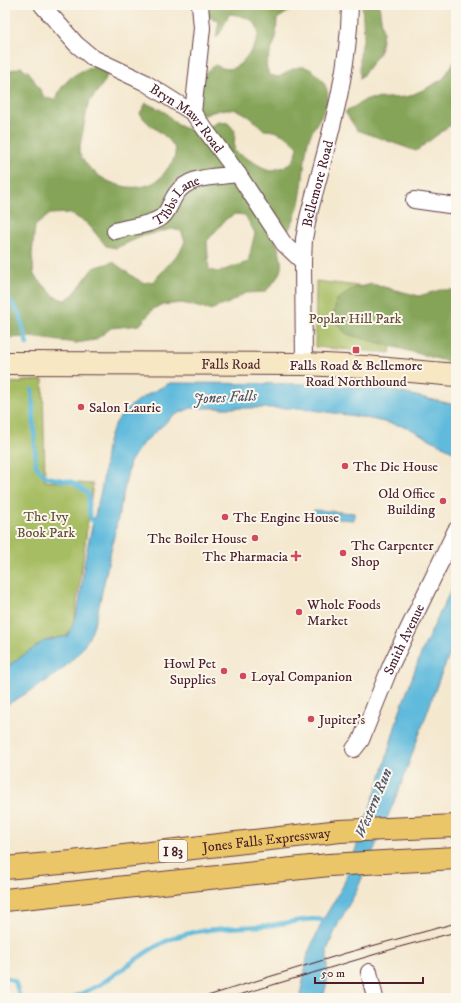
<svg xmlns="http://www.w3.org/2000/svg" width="461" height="1003" viewBox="0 0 461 1003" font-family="'IM FELL DW Pica',serif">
<rect width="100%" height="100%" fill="#fbf7ec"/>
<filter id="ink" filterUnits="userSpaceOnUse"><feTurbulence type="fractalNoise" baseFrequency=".025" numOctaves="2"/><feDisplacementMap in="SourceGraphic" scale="8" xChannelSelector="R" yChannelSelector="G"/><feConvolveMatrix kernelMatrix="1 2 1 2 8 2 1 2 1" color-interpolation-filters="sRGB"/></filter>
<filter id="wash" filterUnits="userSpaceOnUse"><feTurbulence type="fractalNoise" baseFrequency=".012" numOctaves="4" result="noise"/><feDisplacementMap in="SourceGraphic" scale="16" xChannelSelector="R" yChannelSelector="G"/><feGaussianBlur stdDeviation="0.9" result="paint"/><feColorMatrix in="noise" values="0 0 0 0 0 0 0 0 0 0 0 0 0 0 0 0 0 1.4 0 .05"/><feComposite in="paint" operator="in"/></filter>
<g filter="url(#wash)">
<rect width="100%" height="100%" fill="#f4e8cf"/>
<path fill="#a7bd63" stroke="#786e47" d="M316 281 400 291 390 353 315 347Z
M43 380 45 481 93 484 74 625 67 636 52 639 5 668V382L22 383V381Z"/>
<path fill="#85a459" stroke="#686242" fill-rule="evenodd" d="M202 5H299L277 19 276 38 266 65 269 75 279 77C291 70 301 61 314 72 346 100 313 117 307 146 301 181 305 207 283 239H275C284 265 286 270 265 292L245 293 229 303 210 310 182 303 161 305 153 309 140 325 111 328 95 340 76 343 30 337 5 338V72L21 67 29 72 45 98 55 100C65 77 78 71 101 64L108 72 105 81 88 104 79 152C90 178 128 197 155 182 162 178 166 170 171 164 174 159 177 152 174 147 166 132 148 128 140 113L146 103C152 106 160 109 166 113 170 117 174 123 180 126 193 133 207 129 218 122L228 123 235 131 234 151 269 171C287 166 294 167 298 147 288 137 279 130 264 130 241 107 232 104 202 116L196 108 199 78 215 65C222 68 226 70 233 68 239 66 244 60 247 56 267 32 260 17 229 14L221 32 216 38 219 21 202 14ZM69 213 87 223 106 246 116 248 143 236 171 229 181 231 185 241 181 250 154 281 144 283 135 278 113 262 93 268 74 294 65 300 55 297 34 275 32 255 35 226 50 214ZM235 214 245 215 255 233 248 262 218 272 209 270 207 241 226 219Z
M362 5H379L383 32 380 52 360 79V55L364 35Z
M456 59V125L449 126 416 151 357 130 345 112 367 99 407 97 425 89 443 79Z
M372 284 419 296 440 290H456V364L347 334 333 320 336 301 352 289Z"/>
<path fill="#5fbadc" stroke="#546c84" d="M170 383 308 384 385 389 456 405V453L407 427 361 417 300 408H191L173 416 142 444 130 462 97 615C94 623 92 632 88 639 71 670 35 688 5 706V668L44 641 67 636C80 615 81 590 84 566 88 538 96 514 102 486 107 461 103 439 120 417 132 401 153 392 170 383Z
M314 510 354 513V520L313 517Z
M456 579V641L441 674 401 785 356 892 338 924 327 950V982L323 998H300L308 953 323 920 343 886 383 770 399 713 422 651Z"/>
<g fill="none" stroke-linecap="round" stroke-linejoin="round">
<path stroke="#5fbadc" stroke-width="4.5" d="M5 293 20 315 27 344
M32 390 36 466 46 477 72 482 88 493C90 506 85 518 98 525
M5 977 15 981 20 998
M72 998C82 993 93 989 102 983 130 966 153 942 186 934 214 927 244 928 273 925 290 923 311 916 327 921"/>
</g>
</g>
<g filter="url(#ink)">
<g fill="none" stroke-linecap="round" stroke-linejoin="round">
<defs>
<g id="street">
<path id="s1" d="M42 5 76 44 93 58 144 82 193 113 238 174 284 244 303 262"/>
<path d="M193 113 202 28 200 5"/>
<path d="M414 200 456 206"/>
<path id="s2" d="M115 231C129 226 150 226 162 217 169 211 171 201 176 194 190 174 217 178 238 174"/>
<path id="s3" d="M304 364 303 262 304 239 308 218C326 147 349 79 350 5"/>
<path id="s4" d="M354 749 361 740 391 665 456 530"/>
<path d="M369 972 375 998"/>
</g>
<g id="secondary">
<path id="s5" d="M5 363 304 364 365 367 456 375"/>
</g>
<g id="highway">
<path id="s6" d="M5 868 72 862 340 831 456 826"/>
<path d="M5 900 329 865 456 858"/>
</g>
</defs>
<use href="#street" stroke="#643d44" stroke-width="18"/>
<use href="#secondary" stroke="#643d44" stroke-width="24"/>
<use href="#highway" stroke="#643d44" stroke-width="24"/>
<use href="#street" stroke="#fff" stroke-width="16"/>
<use href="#secondary" stroke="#f7e8c3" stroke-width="22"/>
<use href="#highway" stroke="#ebc669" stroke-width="22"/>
<path stroke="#4a1f2b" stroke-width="1" d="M201 998 346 953 456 923
M229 998 403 946 456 932"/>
</g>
</g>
<g fill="#d1495b" stroke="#fbf7ec" stroke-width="1.5">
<rect x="352" y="346" width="8" height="8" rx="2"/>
<circle cx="81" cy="407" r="4"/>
<circle cx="345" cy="466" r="4"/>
<circle cx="443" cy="501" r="4"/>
<circle cx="225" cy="517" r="4"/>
<circle cx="255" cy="538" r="4"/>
<circle cx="343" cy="553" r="4"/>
<path d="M294 550h4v4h4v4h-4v4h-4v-4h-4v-4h4z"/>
<circle cx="299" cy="612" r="4"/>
<circle cx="224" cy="671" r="4"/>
<circle cx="243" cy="676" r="4"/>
<circle cx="311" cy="719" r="4"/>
</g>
<g text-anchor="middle" stroke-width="4" stroke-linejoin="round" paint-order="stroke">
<rect fill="#fbf7ec" stroke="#7f6065" stroke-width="1" x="159" y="840" width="28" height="22" rx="3"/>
<g font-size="13" font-weight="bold" fill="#4a1f2b">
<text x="173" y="856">I 83</text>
</g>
<g font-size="14" fill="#4a1f2b" stroke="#fbf7ec">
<text dy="5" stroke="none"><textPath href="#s1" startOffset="187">Bryn Mawr Road</textPath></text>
<text dy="5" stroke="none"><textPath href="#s3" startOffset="182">Bellemore Road</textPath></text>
<text dy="5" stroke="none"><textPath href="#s2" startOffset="72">Tibbs Lane</textPath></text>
<text dy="5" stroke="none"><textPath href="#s5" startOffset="226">Falls Road</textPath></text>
<text dy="5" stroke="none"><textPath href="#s4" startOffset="121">Smith Avenue</textPath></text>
<text dy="5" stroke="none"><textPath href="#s6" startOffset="263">Jones Falls Expressway</textPath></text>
</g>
<g font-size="14" fill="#664e3c" stroke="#fbf7ec">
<text x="355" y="323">Poplar Hill Park</text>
<text x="46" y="521">The Ivy<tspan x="46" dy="16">Book Park</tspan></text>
</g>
<g font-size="14" fill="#4a1f2b" stroke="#fbf7ec" text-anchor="start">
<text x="356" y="370" text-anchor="middle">Falls Road &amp; Bellemore<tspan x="356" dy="16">Road Northbound</tspan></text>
<text x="89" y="412">Salon Laurie</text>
<text x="353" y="471">The Die House</text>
<text x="435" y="498" text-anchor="end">Old Office<tspan x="435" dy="16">Building</tspan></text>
<text x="233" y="522">The Engine House</text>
<text x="247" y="543" text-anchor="end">The Boiler House</text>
<text x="351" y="550">The Carpenter<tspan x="351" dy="16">Shop</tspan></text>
<text x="288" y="561" text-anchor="end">The Pharmacia</text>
<text x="307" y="609">Whole Foods<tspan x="307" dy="16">Market</tspan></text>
<text x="216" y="668" text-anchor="end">Howl Pet<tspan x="216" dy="16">Supplies</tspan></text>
<text x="251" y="681">Loyal Companion</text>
<text x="319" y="724">Jupiter's</text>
</g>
<g font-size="15" font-style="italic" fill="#515569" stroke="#fbf7ec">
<text transform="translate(225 397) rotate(-3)" y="5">Jones Falls</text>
<text transform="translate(373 803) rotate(-67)" y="5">Western Run</text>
</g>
</g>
<rect width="461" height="1003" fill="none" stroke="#fbf7ec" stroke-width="20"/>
<path d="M315 977v6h108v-6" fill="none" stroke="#4a1f2b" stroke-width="2"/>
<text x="321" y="977" font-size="12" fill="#4a1f2b" stroke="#fbf7ec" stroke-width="3" paint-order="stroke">50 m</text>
</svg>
